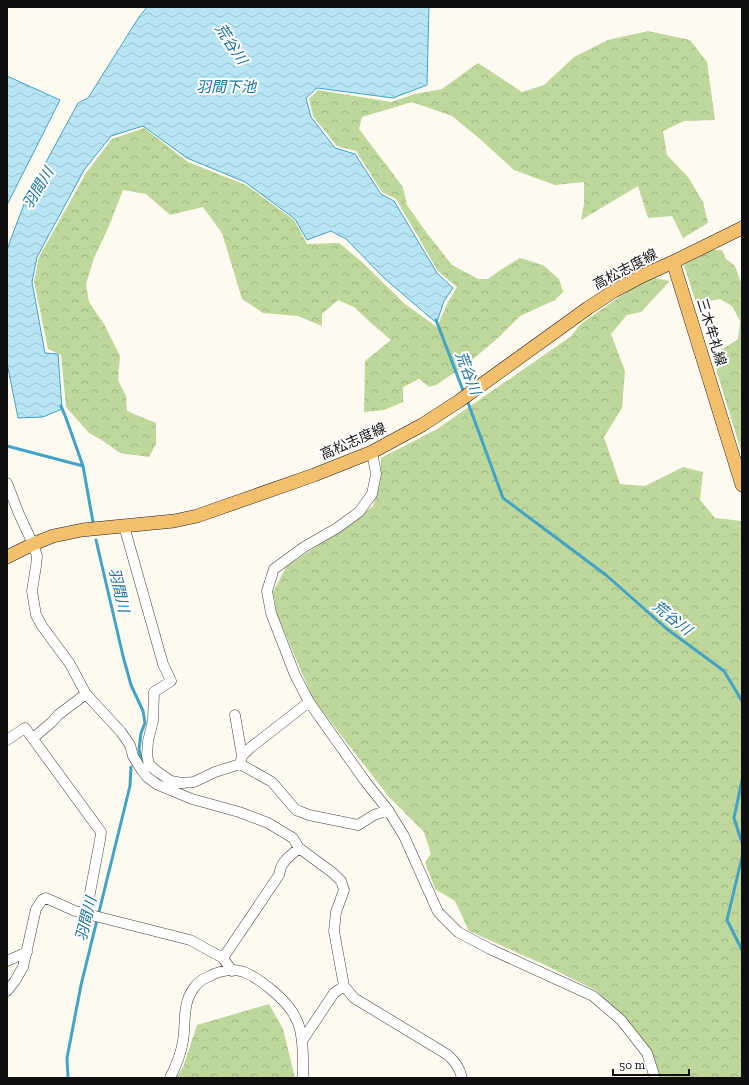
<svg xmlns="http://www.w3.org/2000/svg" width="749" height="1085" viewBox="0 0 749 1085" font-family="'Zilla Slab','Noto Sans JP',serif">
<defs>
<pattern id="forest-crowns" width="20" height="18" patternUnits="userSpaceOnUse"><rect width="20" height="18" fill="#bed79b"/><path d="M2 6a3 3 0 1 1 6 0M12 15a3 3 0 1 1 6 0" fill="none" stroke="#a2b784"/></pattern>
<pattern id="water-waves" width="16" height="10" patternUnits="userSpaceOnUse"><rect width="16" height="10" fill="#b7e5f3"/><path d="M0 5q4-4 8 0t8 0" fill="none" stroke="#9cc3cf"/></pattern>
</defs>
<rect width="100%" height="100%" fill="#fefaf0"/>
<path fill="url(#forest-crowns)" d="M648 31 690 40 707 62 715 120 684 121 663 131 667 155 688 177 703 202 708 223 683 238 672 216 648 218 638 186 581 220 584 204V182L555 185 514 170 480 139 452 116 412 102 362 117 359 129 403 187 407 205 426 232 452 265 478 279H488L502 269 520 258 543 265 559 279 563 292 555 300 520 316 499 337 466 365 436 385 429 387 419 379 403 387V402L384 410 364 412 365 361 391 340 371 323 354 307 338 300 322 314V326L298 316 263 313 242 299 222 233 203 207 170 215 146 194 123 190 109 226 94 258 86 284 89 302 104 324 120 356 118 380 126 396 127 411 156 423V444L149 457 120 453 103 441 89 433 66 407 61 355 48 349 34 282 39 257 86 173 112 139 144 128 188 162 246 185 294 220 307 244 339 243 362 262 405 304 437 327 448 302 457 287 438 271 396 199 382 192 356 151 337 146 313 116 309 99 318 90 391 102 415 94 442 89 478 63 522 92 544 85 574 57 608 40Z
M711 250H722L726 259 735 266 742 285V454L712 356 738 339 740 321 732 306 720 299 696 303 684 265Z
M650 277 670 281 641 312 627 315 611 334 625 371 622 408 604 437 620 484 645 486 683 467 703 472 700 500 715 518 742 521V1078H660L641 1039 597 991 545 965 469 931 455 901 435 889 425 862 431 854 424 832 389 797 313 699 277 614 273 592 286 567 351 523 373 506 380 483 381 458 437 429 570 337 582 323 621 296Z
M269 1004 283 1029 295 1078H176L183 1067 197 1025Z"/>
<path fill="url(#water-waves)" stroke="#42a3c7" d="M147 7H429L427 85 393 98 317 88 306 98 311 117 335 148 355 154 381 194 394 201 437 273 453 288 444 301 437 322 433 320 384 278 346 239 331 231 307 240 295 219 245 182 187 158 143 126 111 136 84 170 37 257 32 282 45 353 58 354 62 409 43 417 18 418 7 363V251L10 241 26 199 78 103 88 98 139 17Z
M7 76 60 100 7 205Z"/>
<g fill="none" stroke-linecap="round" stroke-linejoin="round">
<path stroke="#42a3c7" stroke-width="3" d="M436 320 464 393
M467 400 503 498 606 575 667 629 724 671 742 701
M61 406 66 418 83 466 93 522
M7 446 83 466
M96 540 123 656 131 685 143 711 145 723 141 733 139 749 141 760
M742 780 734 818 742 843
M742 857 727 920 742 950
M68 1078 67 1058 81 985 130 786 131 767"/>
<defs>
<path id="minor" d="M372 452 376 474 372 494 359 512 337 528 304 547 274 569 267 591 271 613 295 675 309 702 365 781 388 810 404 836 438 912 458 932 490 949 593 996 621 1020 647 1053 655 1078
M7 483 19 514 33 544 37 556 36 566 32 591 36 615 42 626 70 664 86 694 121 732 130 745 133 756 141 769 147 777 158 785 192 799 239 812 268 823 293 838 299 848 333 873 341 881 344 890 336 912 334 931 344 986 354 998 448 1055C455 1062 460 1068 462 1078
M124 526 163 664 171 681 154 692 153 721 148 741 147 756 149 764 155 770 171 781 182 783 194 782 215 772 240 764 272 782 296 810 309 815 358 825 374 815 388 810
M235 715 242 756
M33 738 52 722 58 715 86 694
M7 740 25 728 101 832 100 840 86 914
M240 764 242 756 250 748 309 702
M223 958 279 875C281 861 289 857 299 848
M7 961 27 952
M7 991 15 981 23 967 36 909 42 900 46 898 75 911 190 940 223 958 232 971
M302 1041 334 993 344 986
M170 1078C176 1066 181 1054 183 1041 186 1023 182 1003 194 988 197 983 203 979 208 977 219 971 232 968 244 972 259 978 282 997 291 1010 294 1014 296 1019 298 1023 304 1038 303 1062 303 1078"/>
<path id="major" d="M673 262 742 485
M7 557 33 544 53 536 82 530 174 521 197 516 314 475 372 452 422 425 459 401 588 308 614 291 642 276 673 262 742 228"/>
</defs>
<use href="#minor" stroke="#414141" stroke-width="11"/>
<use href="#major" stroke="#1f1f1f" stroke-width="14"/>
<use href="#minor" stroke="#fff" stroke-width="10"/>
<use href="#major" stroke="#f2c06d" stroke-width="13"/>
</g>
<g text-anchor="middle" stroke-width="4" stroke-linejoin="round" paint-order="stroke">
<g font-size="14" fill="#0e0e0e" stroke="#fff">
<text transform="translate(625 269) rotate(-28)" y="5">高松志度線</text>
<text transform="translate(712 332) rotate(73)" y="5">三木牟礼線</text>
<text transform="translate(353 441) rotate(-24)" y="5">高松志度線</text>
</g>
<g font-size="15" font-style="italic" fill="#1d749b" stroke="#fff">
<text transform="translate(231 44) rotate(57)" y="5">荒谷川</text>
<text x="226" y="92">羽間下池</text>
<text transform="translate(38 188) rotate(-59)" y="5">羽間川</text>
<text transform="translate(468 373) rotate(69)" y="5">荒谷川</text>
<text transform="translate(119 590) rotate(77)" y="5">羽間川</text>
<text transform="translate(672 618) rotate(39)" y="5">荒谷川</text>
<text transform="translate(86 919) rotate(-76)" y="5">羽間川</text>
</g>
</g>
<rect width="749" height="1085" fill="none" stroke="#0e0e0e" stroke-width="16"/>
<path d="M613 1069v6h76v-6" fill="none" stroke="#0e0e0e" stroke-width="2"/>
<text x="619" y="1069" font-size="12" fill="#0e0e0e" stroke="#ffffff" stroke-width="3" paint-order="stroke">50 m</text>
</svg>
